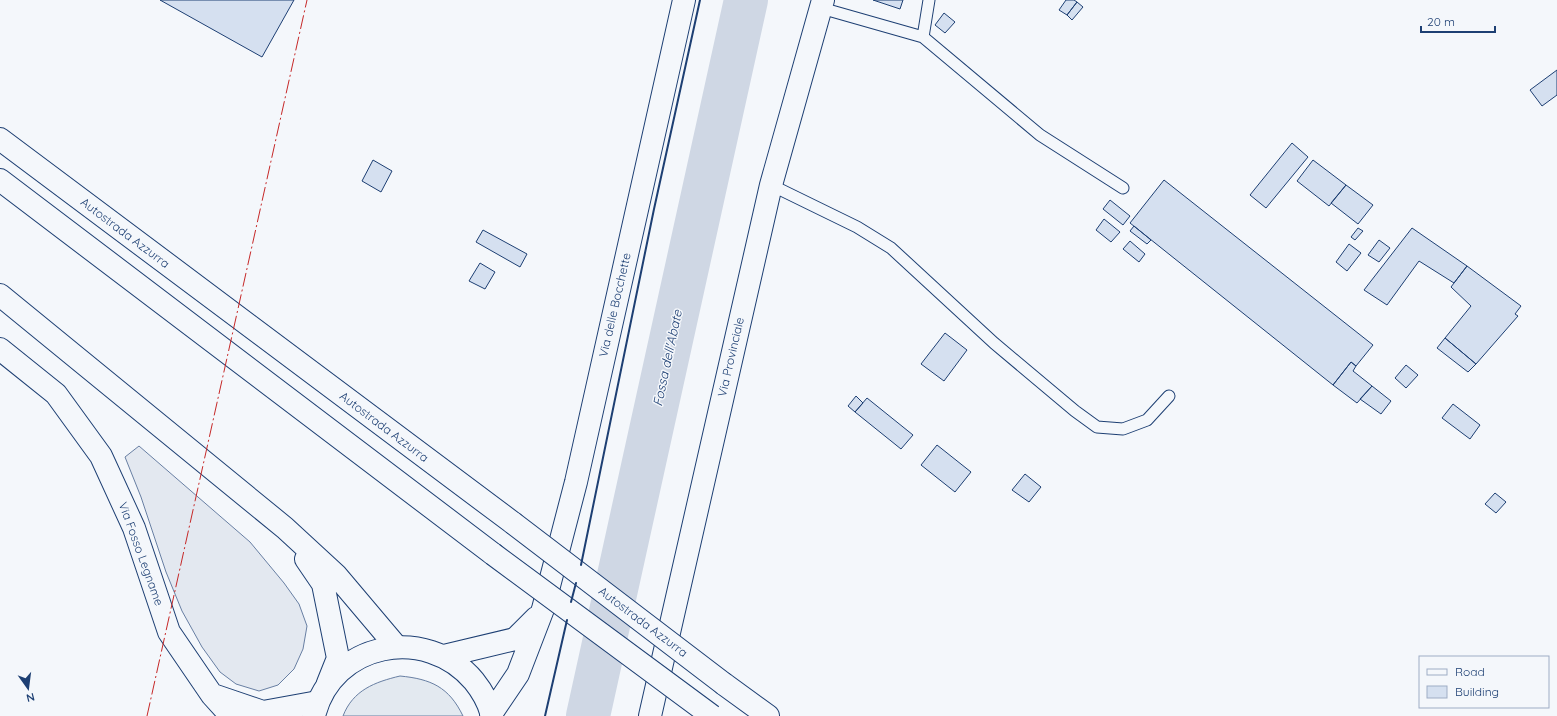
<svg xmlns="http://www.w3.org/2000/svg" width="1557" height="716" viewBox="0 0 1557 716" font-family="Quicksand,sans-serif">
<rect width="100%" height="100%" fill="#f4f7fb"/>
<path fill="#e3e9f0" stroke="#687fa3" d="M400 676C431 679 449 687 463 716H343C353 690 375 682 400 676Z"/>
<path fill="#e3e8f0" stroke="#687fa3" d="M139 446 250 542 284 583 299 604 307 626 303 649 294 669 278 685 259 691 236 684 220 672 202 647 182 611 166 572 141 497 125 457Z"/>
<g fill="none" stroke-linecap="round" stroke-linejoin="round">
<path stroke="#cfd7e4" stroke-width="44" d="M588 716 746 0"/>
</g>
<path fill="#d5e0f0" stroke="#1d3f73" d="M160 0H294L262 57Z
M873 0H903L900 9Z
M1066 0H1074L1077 2 1067 15 1059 10Z
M1077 2 1083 7 1072 20 1067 15Z
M944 13 955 22 945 33 935 25Z
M1557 70V95L1542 106 1530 90Z
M1292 143 1308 157 1266 208 1250 195Z
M373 160 392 171 381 192 362 181Z
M1313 160 1346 185 1329 206 1297 181Z
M1164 180 1373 345 1356 366 1351 362 1333 385 1130 223Z
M1346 185 1373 205 1358 224 1331 203Z
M1110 200 1130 216 1123 225 1103 209Z
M1104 219 1120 232 1111 242 1096 230Z
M1134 226 1151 240 1147 244 1130 231Z
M1358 228 1363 231 1355 240 1351 237Z
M1412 228 1467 266 1454 283 1419 261 1387 305 1364 290Z
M483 230 527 254 520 267 476 242Z
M1379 240 1390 248 1379 262 1368 255Z
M1130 241 1145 254 1139 262 1123 249Z
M1349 244 1361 253 1347 271 1336 262Z
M480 263 495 272 485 289 469 281Z
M1467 266 1521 306 1515 314 1518 316 1476 364 1445 338 1471 306 1451 287Z
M945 333 967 350 944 381 921 364Z
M1445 338 1476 364 1468 372 1437 348Z
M1351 362 1356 366 1353 371 1372 386 1357 403 1333 385Z
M1406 365 1418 375 1406 388 1395 378Z
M1372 386 1391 401 1381 414 1360 399Z
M856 396 863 403 855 412 848 406Z
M867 398 913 435 901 449 855 412Z
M1453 404 1480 425 1470 439 1442 418Z
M937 445 971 472 955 492 921 465Z
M1025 474 1041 487 1029 502 1012 490Z
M1495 493 1506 502 1496 513 1485 504Z"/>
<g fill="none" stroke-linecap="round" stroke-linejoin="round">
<defs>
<path id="service" d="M821 8 923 37 1040 135 1123 188
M923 37 929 0
M771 185 857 227 891 248 994 343 1075 411 1097 427 1123 429 1147 420 1169 396"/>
<path id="tertiary" d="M0 349 56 394 101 456 134 528 169 632 212 695 231 716
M213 695 263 712 318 702"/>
<path id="secondary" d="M444 656 515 639 536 618
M491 714 518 674 543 609 576 482 684 0
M314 716C332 642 426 624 474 681 482 691 489 703 492 716
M650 716 771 185 823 0"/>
<path id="motorway" d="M0 139 513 523
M0 180 493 554
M0 295 285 528 336 575 396 646
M306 559 323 584 338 658 328 683
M724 684 768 716"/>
</defs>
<use href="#service" stroke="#1d3f73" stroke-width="13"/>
<use href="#tertiary" stroke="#1d3f73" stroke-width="24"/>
<use href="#secondary" stroke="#1d3f73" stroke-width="24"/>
<use href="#motorway" stroke="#1d3f73" stroke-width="24"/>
<use href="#service" stroke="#f4f7fb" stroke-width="11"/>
<use href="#tertiary" stroke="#f4f7fb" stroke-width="22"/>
<use href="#secondary" stroke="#f4f7fb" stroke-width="22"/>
<use href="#motorway" stroke="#f4f7fb" stroke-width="22"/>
<defs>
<path id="motorway-bridge" d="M513 523 724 684
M493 554 712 716"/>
</defs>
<use href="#motorway-bridge" stroke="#1d3f73" stroke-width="24" stroke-linecap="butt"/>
<use href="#motorway-bridge" stroke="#f4f7fb" stroke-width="22"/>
<path stroke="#1d3f73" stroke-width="2" d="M581 565 654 209 700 0
M571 602 576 583
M545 716 567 620"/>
<path stroke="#c62828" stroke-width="1" stroke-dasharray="14 3 2 3" stroke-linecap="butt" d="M147 716 307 0"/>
</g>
<g text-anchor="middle" stroke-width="3" stroke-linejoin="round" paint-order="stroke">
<g font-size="12" fill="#1d3f73" stroke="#f4f7fb">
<text transform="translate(125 233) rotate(37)" y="4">Autostrada Azzurra</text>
<text transform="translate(615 305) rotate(-77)" y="4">Via delle Bocchette</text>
<text transform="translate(731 357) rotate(-77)" y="4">Via Provinciale</text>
<text transform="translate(384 427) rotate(37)" y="4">Autostrada Azzurra</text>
<text transform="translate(141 554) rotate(70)" y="4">Via Fosso Legname</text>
<text transform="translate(643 622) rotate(37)" y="4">Autostrada Azzurra</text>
</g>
<g font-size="13" font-style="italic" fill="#1d3f73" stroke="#f4f7fb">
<text transform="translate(667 358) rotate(-78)" y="5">Fossa dell'Abate</text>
</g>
</g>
<rect x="1419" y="656" width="130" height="52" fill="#f4f7fb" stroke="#9eadc5"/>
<rect x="1427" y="669" width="20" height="6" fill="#f4f7fb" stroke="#9eadc5"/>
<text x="1455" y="676" font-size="12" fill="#1d3f73">Road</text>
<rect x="1427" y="686" width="20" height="12" fill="#d5e0f0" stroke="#9eadc5"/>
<text x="1455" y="696" font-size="12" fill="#1d3f73">Building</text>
<g transform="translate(28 688) rotate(166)" stroke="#f4f7fb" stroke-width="3" paint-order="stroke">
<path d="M0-3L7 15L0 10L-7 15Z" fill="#1d3f73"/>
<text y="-6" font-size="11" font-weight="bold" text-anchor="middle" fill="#1d3f73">N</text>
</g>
<path d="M1421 26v6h74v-6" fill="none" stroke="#1d3f73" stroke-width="2"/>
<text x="1427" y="26" font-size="12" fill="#1d3f73" stroke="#f4f7fb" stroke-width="3" paint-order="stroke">20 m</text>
</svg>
